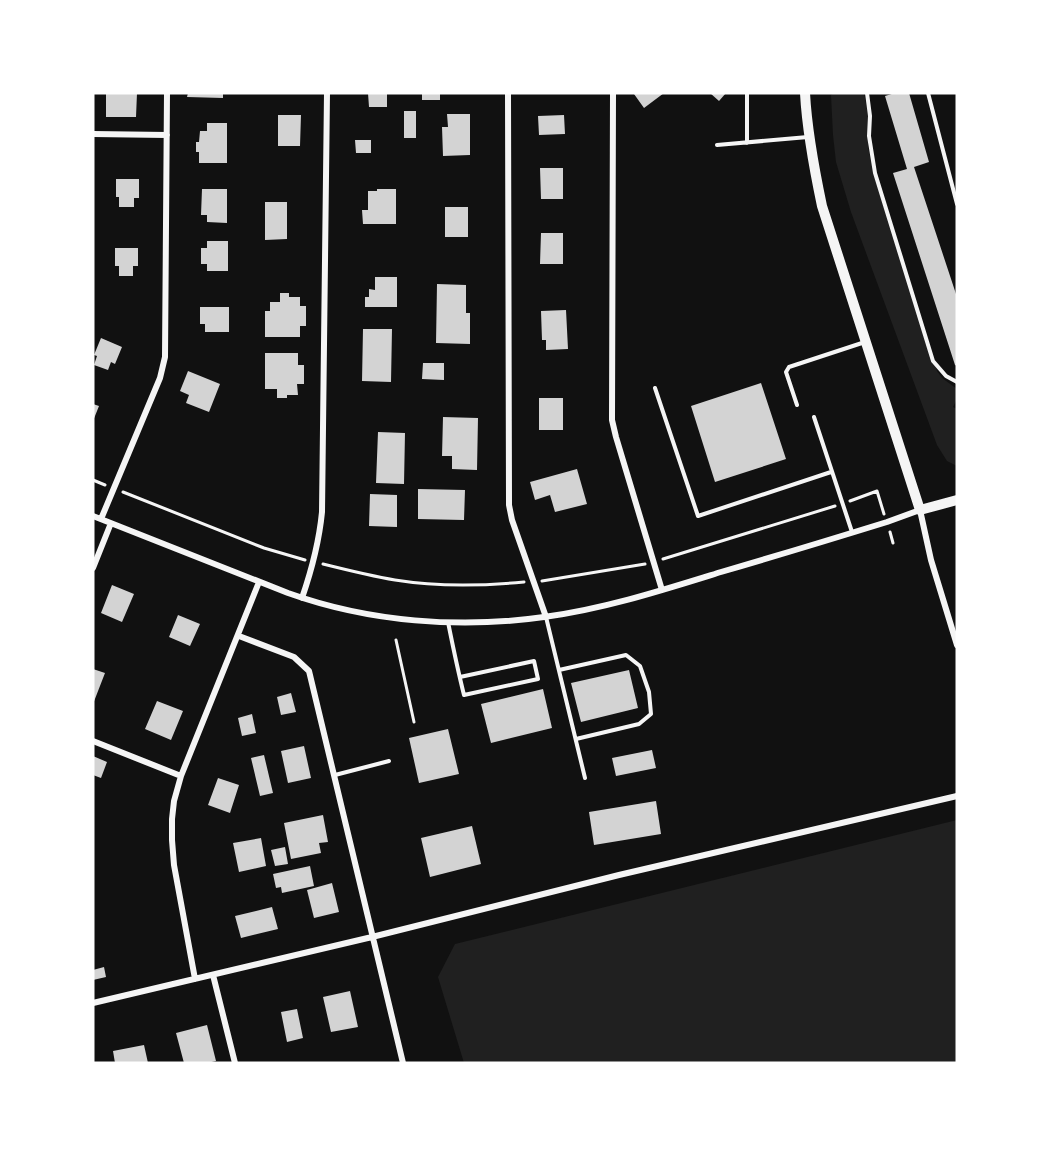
<svg xmlns="http://www.w3.org/2000/svg" width="1050" height="1156" viewBox="0 0 1050 1156" font-family="'DM Sans',sans-serif">
<rect width="100%" height="100%" fill="#111"/>
<path fill="#202020" d="M834 93H864L868 115V147L874 176 937 371 942 378 957 389V399L953 407 957 409V466L947 461 937 445 851 212 836 162 833 135 831 95Z
M957 820V1063H464L438 977 455 944Z"/>
<path fill="#d3d3d3" d="M106 93H137L136 117H106Z
M188 93H223V98L187 97Z
M368 93H387V107H369Z
M422 93H440V100H422Z
M636 93H664L644 108 634 94Z
M710 93H726L719 101Z
M895 93H909L929 162 914 167 957 297V366L955 365 893 173 907 169 885 96Z
M404 111H416V138H404Z
M447 114H470V155L443 156 442 127H448Z
M278 115H301L300 146H278Z
M564 115 565 134 539 135 538 116Z
M207 123H227V163H199V152H196V142H199L200 131H207Z
M355 140H371V153H356Z
M540 168H563V199H541Z
M116 179H139V198H134V207H119V197H116Z
M202 189H227V223L207 222V215H201Z
M377 189H396V224H363L362 210H368V191H377Z
M265 202H287V239L265 240Z
M445 207H468V237H445Z
M541 233H563V264H540Z
M207 241H228V271H207V264H201V248H207Z
M115 248H138V266H133V276H119V266H115Z
M375 277H397V307H365V297H369V289L375 290Z
M437 284 466 285V313H470V344L436 343Z
M280 293H289V297H300V306H306V326H300V337H265V311H270V302H280Z
M200 307H229V332H205V324H200Z
M566 310 568 349 546 350V340H542L541 311Z
M363 329H392L391 382 362 381Z
M101 338 122 347 115 364 111 362 108 370 94 365 97 356 94 355Z
M265 353H298V365H304V384H297L298 395H287V398H277V389H265Z
M423 363H444V380L422 379Z
M188 371 220 384 209 412 186 403 189 395 180 391Z
M761 383 786 459 715 482 691 406Z
M539 398H563V430H539Z
M93 404 99 406 93 421Z
M443 417 478 418 477 470 452 469V456H442Z
M378 432 405 433 404 484 376 483Z
M577 469 587 504 555 512 550 495 535 500 530 482Z
M418 489 465 490 464 520 418 519Z
M370 494 397 495V527L369 526Z
M112 585 134 594 122 622 101 613Z
M178 615 200 624 190 646 169 637Z
M93 669 105 673 93 704Z
M629 670 638 708 581 722 571 683Z
M543 689 552 728 491 743 481 704Z
M291 693 296 712 281 715 277 697Z
M157 701 183 711 171 740 145 729Z
M252 714 256 733 242 736 238 718Z
M448 729 459 774 419 783 409 738Z
M304 746 311 778 288 783 281 751Z
M652 750 656 768 616 776 612 758Z
M264 755 273 793 260 796 251 758Z
M93 756 107 762 101 778 93 775Z
M218 778 239 785 230 813 208 805Z
M656 801 661 834 594 845 589 812Z
M323 815 328 842 319 843 321 853 291 859 284 823Z
M472 826 481 864 430 877 421 838Z
M261 838 266 866 239 872 233 843Z
M285 847 288 864 275 866 271 850Z
M310 866 314 886 282 893 281 887 276 888 273 874Z
M332 883 339 912 314 918 307 890Z
M272 907 278 929 241 938 235 916Z
M104 967 106 977 93 980V970Z
M350 991 358 1027 331 1032 323 997Z
M297 1009 303 1038 287 1042 281 1012Z
M207 1025 216 1061 207 1063H184L176 1033Z
M144 1045 148 1063H115L113 1051Z"/>
<g fill="none" stroke-linecap="round" stroke-linejoin="round">
<path stroke="#f5f5f5" stroke-width="3" d="M93 480 105 485
M123 492 264 548 305 560
M850 501 877 491 884 514
M890 532 893 543
M663 559 835 506
M323 564C347 570 371 576 395 580 438 587 481 586 524 582
M542 581 645 564
M396 640 414 722"/>
<path stroke="#f5f5f5" stroke-width="4" d="M867 93 870 116 869 136 875 173 933 361 946 376 957 382
M928 93 957 204
M747 143V93
M717 145 808 137
M655 388 698 516 831 472
M797 405 786 372 789 367 865 342
M814 417 852 532
M546 617 585 778
M448 622C453 647 458 671 464 695L538 679 534 661 460 677
M559 670 626 655 640 666 649 692 651 714 639 724 576 739
M335 775 389 761"/>
<path stroke="#f5f5f5" stroke-width="6" d="M508 93 509 505 512 520 546 617
M613 93 612 420 616 437 662 590
M93 134 167 135
M93 516 288 593C369 622 460 629 544 617 604 609 663 590 721 572 776 556 832 539 887 522L920 510 931 560 957 645
M101 519 160 378 165 357 167 93
M93 568 111 523
M302 598C312 569 319 543 322 512L327 93
M239 636 294 657 309 671 403 1063
M93 741 181 776
M213 975 235 1063
M195 979 174 865 172 840V819L174 801 181 776 259 582
M93 1003 372 937 619 875 957 796"/>
<path stroke="#f5f5f5" stroke-width="10" d="M805 93C807 131 814 168 822 206L920 510 957 500"/>
</g>
<rect width="1050" height="1156" fill="none" stroke="#ffffff" stroke-width="189"/>
</svg>
